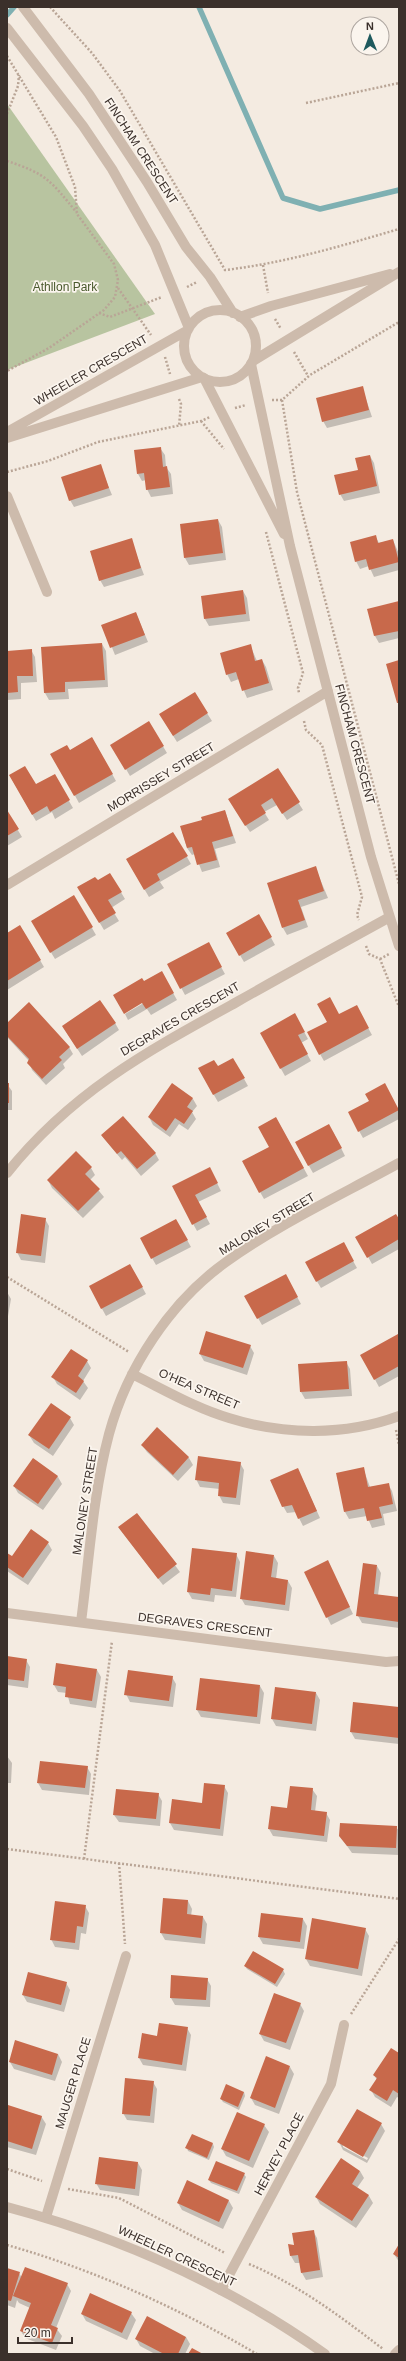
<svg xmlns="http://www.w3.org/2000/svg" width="406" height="2361" viewBox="0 0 406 2361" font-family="Arial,sans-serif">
<rect width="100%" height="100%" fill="#f4ebe1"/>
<path fill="#b8c4a0" d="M7 104 155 314 7 370Z"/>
<path fill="#0003" fill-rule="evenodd" d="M362 387 372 417 327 428 323 421Z
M160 448 165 455 166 467 171 474 173 494 151 497 147 489 146 480 142 481 138 474Z
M370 456 374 463 380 493 344 501 340 494Z
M100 466 112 495 74 507 70 500Z
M218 520 222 527 226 560 189 565 185 558 181 525Z
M375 536 379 543 393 540 399 554V570L374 577 369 566 360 569 356 561Z
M131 540 144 575 104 587 100 580Z
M243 591 247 598 250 621 209 626 205 619 202 597Z
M399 602V638L379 643 375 636 368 610Z
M136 613 148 642 115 655 103 625Z
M102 644 106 651 108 687 68 689 69 699 49 700 45 693 42 648Z
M250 645 257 661 262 660 266 667 273 690 247 698 239 679 231 682 227 674Z
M31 650 35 657 37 682 21 683V699L7 700V652Z
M194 693 212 721 177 742 164 721Z
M149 723 167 753 130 776 112 745Z
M92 738 116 781 79 803 52 754 69 751Z
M277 769 303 810 287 820 277 805 264 812 269 820 250 832 233 806Z
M54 775 73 808 55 819 52 812 36 821 10 776 36 786Z
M225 811 236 843 215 849 220 867 202 872 195 854 192 855 187 848 181 827 203 821Z
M7 812 22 837 7 846Z
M173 833 191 864 160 882 164 888 149 897 127 860Z
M315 867 328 898 301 907 308 927 287 935 283 928Z
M110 874 125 899 111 908 119 921 104 930 79 888 97 882Z
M74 897 96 935 55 959 32 921Z
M259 916 275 945 244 962 227 933Z
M20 926 44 967 7 990V934Z
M212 951 225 974 185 995 169 965Z
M162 973 177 1000 151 1015 147 1009 128 1020 125 1014 147 1001 144 983Z
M356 1006 372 1035 324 1061 308 1033Z
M295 1015 308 1039 301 1043 311 1061 285 1076 261 1033Z
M115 1023 119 1030 82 1056 63 1027Z
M7 1024 69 1047 73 1054 63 1064 65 1068 46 1085 32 1070 29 1061 7 1037Z
M233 1059 248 1086 218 1102 199 1069 217 1067Z
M7 1084 12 1091V1110H7Z
M384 1084 399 1111V1119L363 1138 349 1113 370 1101Z
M173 1085 193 1099 197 1106 192 1112 196 1119 188 1130 179 1124 170 1137 153 1125 149 1117Z
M276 1118 308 1176 264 1199 243 1162 270 1147Z
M333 1132 345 1156 313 1173 296 1143Z
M102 1136 155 1153 159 1160 141 1176 125 1157 122 1160Z
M76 1153 91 1168 95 1175 90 1180 104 1197 83 1218 52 1188 48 1180Z
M213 1175 221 1191 198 1202 210 1224 197 1231 173 1187Z
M45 1219 49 1226 45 1263 21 1260 17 1252Z
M399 1221V1249L372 1264 357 1237Z
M180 1227 191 1247 156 1265 152 1258Z
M343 1243 357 1268 321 1288 306 1263Z
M130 1265 146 1294 106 1316 90 1287Z
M285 1275 301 1304 262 1325 258 1318Z
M7 1292 11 1299 7 1322Z
M398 1335 399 1376 379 1387 362 1355Z
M250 1346 254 1353 247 1375 204 1361 200 1354Z
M87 1361 91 1368 83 1381 88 1388 80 1400 57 1384 53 1377Z
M346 1362 350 1369 352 1396 305 1399 301 1392Z
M70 1418 74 1425 53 1456 34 1443 29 1435Z
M158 1429 189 1458 193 1465 178 1481 147 1452 142 1445Z
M34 1459 58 1477 62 1484 43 1510 18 1493 14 1486Z
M240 1463 244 1470 240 1505 223 1503 219 1495 220 1489 200 1487 196 1479Z
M363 1468 370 1487 388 1484 392 1491 397 1511 383 1514 385 1525 372 1528 367 1516 349 1519 345 1512 337 1474Z
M301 1476 320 1518 303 1526 296 1512 287 1513 283 1506Z
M137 1514 180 1572 163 1585 119 1528Z
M48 1543 52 1550 28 1585 7 1571V1554L12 1558Z
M236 1554 240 1562 236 1597 215 1595 214 1602 192 1599 188 1592Z
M274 1556 278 1563 276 1579 288 1581 292 1588 289 1611 245 1605 241 1598Z
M377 1566 381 1573 378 1595 399 1598V1628L362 1623 358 1616Z
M331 1569 353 1614 331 1625 305 1572Z
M7 1657 26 1660 30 1667 28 1688 7 1685Z
M97 1670 101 1677 96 1708 70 1704 67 1693 58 1692 54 1685Z
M172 1677 176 1684 173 1707 130 1702 126 1694Z
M260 1686 264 1693 260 1724 201 1717 197 1710Z
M316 1693 320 1700 316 1731 276 1726 272 1719Z
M399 1708V1744L355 1739 351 1732Z
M7 1756 12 1763 11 1783H7Z
M87 1767 91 1774 89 1795 42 1790 38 1783Z
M224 1786 228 1793 223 1836 174 1830 170 1823 203 1804Z
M312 1789 317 1796 315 1812 326 1813 330 1820 327 1842 273 1836 269 1829 288 1810Z
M158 1794 162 1801 160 1826 119 1822 114 1815Z
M396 1827 399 1831V1855L352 1853 340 1836Z
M164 1899 188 1901 192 1909 191 1916 203 1917 207 1924 205 1944 165 1940 161 1933Z
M85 1906 89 1913 86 1934 81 1933 79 1950 55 1947 51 1939Z
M303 1919 307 1926 304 1949 263 1944 259 1937Z
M365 1929 369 1936 362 1976 310 1966 306 1959Z
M245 1966 283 1970 285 1974 277 1987 247 1969Z
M207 1979 211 1986 210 2007 175 2005 171 1998Z
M66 1983 70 1990 64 2012 27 2002 23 1995Z
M300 2004 304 2011 290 2050 264 2041 260 2034Z
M187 2028 191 2035 186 2071 143 2065 139 2058 158 2037Z
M58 2054 62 2062 55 2081 14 2069 10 2062Z
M399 2054V2098L397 2097 391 2107 375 2097 371 2090 377 2080 374 2075Z
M290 2067 294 2074 279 2114 255 2105 251 2098Z
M153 2082 157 2089 154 2123 127 2120 123 2113Z
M244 2092 245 2096 239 2110 223 2102 221 2099Z
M8 2106 41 2116 46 2124 36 2155 7 2147Z
M238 2114 264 2125 269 2132 253 2168 226 2156 222 2149Z
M381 2124 385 2131 367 2163 343 2150 339 2142ZM343 2145 368 2158 367 2160 343 2147Z
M213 2144 214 2147 209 2160 188 2151 187 2148Z
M138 2163 142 2170 139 2196 100 2190 96 2183Z
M360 2171 364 2178 357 2188 369 2196 373 2203 356 2228 320 2204 316 2197Z
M244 2174 246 2177 239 2194 211 2183 209 2180Z
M188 2182 229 2201 233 2208 223 2229 182 2210 178 2203Z
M313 2231 317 2238 323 2277 306 2280 302 2273 300 2263H295L291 2256 289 2245 295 2246Z
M399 2245V2262L394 2254Z
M7 2269 19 2273 22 2278 67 2284 71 2291 56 2328 62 2336 56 2350 25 2338 21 2331 30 2308 19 2303 17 2300 15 2308 7 2305Z
M131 2313 136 2320 127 2340 86 2321 82 2314Z
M186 2337 190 2344 185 2354H155L140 2346 136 2339Z"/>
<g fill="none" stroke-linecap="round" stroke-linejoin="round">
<path stroke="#7fb0b2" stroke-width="5.5" d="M199 7 283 198 320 209 399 190
M7 15 14 7"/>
</g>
<path fill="#c8694b" d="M363 386 369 410 322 422 316 398Z
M161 447 163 467 167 466 170 487 146 490 144 473 137 474 134 450Z
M370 455 377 486 339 495 334 475 358 470 355 458Z
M101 464 109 488 69 501 61 477Z
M218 519 223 553 184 558 180 524Z
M376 535 378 543 393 539 399 562 369 570 366 559 355 562 350 542Z
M132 538 141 568 99 581 90 551Z
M243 590 246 614 204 619 201 596Z
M399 601V631L374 636 367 609Z
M136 612 145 635 110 648 101 625Z
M102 643 105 680 65 682V692L44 693 41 647Z
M251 644 255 661 262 659 269 683 242 691 236 672 226 675 220 653Z
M32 649 33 676H17L18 692 7 693V651Z
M399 660V703H397L386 664Z
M195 692 208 713 173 736 159 714Z
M149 721 164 746 125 770 110 745Z
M92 737 113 774 74 796 50 754 67 745 70 750Z
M25 766 36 784 55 774 70 800 50 812 47 806 32 815 9 775Z
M278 768 300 802 282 814 272 798 261 805 266 813 245 826 228 799Z
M7 810 19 829 7 836Z
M225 810 233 836 212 842 217 860 197 865 192 847 187 848 180 826 202 820 201 817Z
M173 832 188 856 157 874 160 880 144 890 126 859Z
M316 866 324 891 298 900 305 920 282 928 267 883Z
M110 873 122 892 108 900 116 913 99 923 77 887 95 877 98 880Z
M74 895 93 927 50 953 31 921Z
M259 914 272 937 239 956 226 933Z
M20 925 41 960 7 981V933Z
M209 942 222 967 180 989 167 964Z
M162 971 174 993 146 1009 142 1003 124 1014 113 995 142 978 144 981Z
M330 997 339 1014 357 1005 369 1028 319 1055 307 1032 327 1022 317 1004Z
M100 1000 116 1023 77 1049 62 1026Z
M29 1002 70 1047 59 1057 62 1060 42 1079 27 1063 29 1059 7 1036V1023Z
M295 1013 305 1032 298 1035 308 1054 280 1069 260 1033Z
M233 1058 245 1078 213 1095 198 1068 214 1060 218 1066Z
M7 1083H9V1103H7Z
M172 1083 193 1098 187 1107 193 1111 184 1124 175 1118 166 1131 148 1117Z
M385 1083 399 1110 358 1132 348 1112 369 1101 365 1094Z
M123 1116 156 1153 137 1169 121 1151 117 1154 101 1135Z
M276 1117 304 1168 259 1193 242 1161 269 1147 258 1127Z
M329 1124 342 1148 308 1166 295 1142Z
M76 1151 92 1167 85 1174 100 1189 78 1211 47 1180Z
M210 1167 218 1183 195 1195 207 1217 192 1225 172 1186Z
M21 1214 46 1218 41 1256 16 1253Z
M396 1214 399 1219V1239L367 1258 355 1237Z
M176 1219 188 1240 151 1259 140 1238Z
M344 1242 354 1261 316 1282 305 1262Z
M130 1264 143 1287 101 1309 89 1286Z
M286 1274 298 1297 257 1319 244 1296Z
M206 1331 251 1345 243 1368 199 1354Z
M398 1334 399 1366 374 1380 360 1355Z
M71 1349 88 1360 78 1376 84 1381 76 1393 51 1377Z
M347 1361 349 1389 300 1392 298 1364Z
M51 1403 71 1417 49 1449 28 1435Z
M157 1427 189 1457 173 1475 141 1445Z
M198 1456 241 1462 236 1498 218 1496 219 1483 195 1480Z
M33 1458 58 1476 38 1504 13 1486Z
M364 1467 368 1487 389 1483 393 1504 379 1507 382 1518 367 1521 364 1508 344 1512 336 1473Z
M298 1468 317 1511 298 1519 292 1505 282 1507 270 1480Z
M137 1513 177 1564 158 1579 118 1527Z
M31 1529 49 1542 23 1578 7 1567V1553L12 1556Z
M192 1548 237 1553 232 1591 211 1588 210 1595 187 1592Z
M246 1551 274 1555 271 1577 288 1580 285 1605 240 1599Z
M328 1560 350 1607 326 1618 304 1572Z
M363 1563 377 1565 374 1594 399 1597V1622L356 1616Z
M7 1656 27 1659 24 1681 7 1679Z
M56 1663 97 1669 92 1701 65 1697 66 1687 53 1685Z
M128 1670 173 1676 169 1701 124 1695Z
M200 1678 260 1685 257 1717 196 1710Z
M275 1687 316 1692 312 1724 271 1719Z
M353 1702 399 1707V1738L350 1732Z
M40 1761 88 1766 85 1788 37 1783Z
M204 1783 225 1785 220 1829 169 1823 172 1799 202 1803Z
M290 1786 313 1788 311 1810 327 1812 324 1836 268 1829 271 1806 287 1808Z
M116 1789 159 1793 156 1819 113 1815Z
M340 1823 397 1826 396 1848 347 1846 339 1836Z
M163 1898 188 1900 187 1914 203 1916 201 1938 160 1933Z
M55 1901 86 1905 83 1927 77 1926 75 1943 50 1940Z
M261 1913 303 1918 300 1942 258 1937Z
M312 1918 366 1928 358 1969 305 1959Z
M253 1951 284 1969 275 1984 244 1966Z
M28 1972 67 1982 61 2005 22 1995Z
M171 1975 208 1978 206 2000 170 1998Z
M274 1993 301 2003 286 2043 259 2034Z
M159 2023 188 2027 182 2065 138 2058 142 2033 157 2036Z
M15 2040 58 2054 52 2075 9 2062Z
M391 2048 399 2053V2094L393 2090 387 2101 369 2090 377 2078 373 2075Z
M266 2056 290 2066 275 2108 250 2098Z
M125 2078 154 2081 150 2116 122 2114Z
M226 2084 244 2092 238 2107 220 2099Z
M8 2105 42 2116 32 2149 7 2141Z
M357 2109 382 2123 363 2157 337 2142Z
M237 2112 265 2124 249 2161 221 2149Z
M192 2134 213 2143 207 2158 185 2148Z
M99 2157 138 2162 135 2189 95 2184Z
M341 2158 360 2171 352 2184 369 2195 352 2221 315 2197Z
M216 2161 245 2173 237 2191 208 2180Z
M187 2180 229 2200 219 2222 177 2203Z
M314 2230 320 2270 301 2273 298 2255 290 2256 288 2244 294 2245 292 2233Z
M399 2244V2258L393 2254Z
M25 2267 68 2283 51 2325 58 2328 52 2343 20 2331 31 2303 13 2296Z
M7 2268 20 2272 11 2301 7 2300Z
M90 2293 132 2312 122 2333 81 2314Z
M147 2316 186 2337 178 2354H164L135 2339Z
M192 2348 203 2354H188Z"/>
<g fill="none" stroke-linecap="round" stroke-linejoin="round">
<path stroke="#b9a596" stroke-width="2.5" stroke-dasharray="2 2" stroke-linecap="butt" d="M50 7 92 53 120 91 225 270C285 263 341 246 399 229
M7 56 56 137 75 187 77 214 114 264 118 280 115 297 104 310 49 348 7 371
M306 103 399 83
M7 114 18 86 19 75
M7 161C47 174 51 181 77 213
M263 265 268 293
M187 287 197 282
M118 288 151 335
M99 313 110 317 162 297
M275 319 281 329
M294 352 308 376
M165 357 170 374
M179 399 181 404 179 426
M272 400H282L310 375 399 322
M282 400 297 492 399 884
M235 408 246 405
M201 421 224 449
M7 472 48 461 98 442 201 421 210 417
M266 532 303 673 298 688 299 693
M304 721 306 730 322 745 362 897 357 915 359 920
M366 946 369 954 380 959 399 1007
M380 959 389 954
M7 1277 129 1352
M396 1430 399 1445
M7 1849 399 1899
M84 1859 112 1641
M119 1863 125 1944
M351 2014 399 1939
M7 2169 42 2181
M68 2189 119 2198 225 2253
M7 2245C95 2270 178 2308 257 2354
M249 2264C299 2285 341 2317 383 2349"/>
<path stroke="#cdbbac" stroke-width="10" d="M251 364 290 546 371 857 399 946
M204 378 284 534
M7 496 47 592
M7 885 328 691
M7 1173C72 1092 146 1052 235 1003 286 974 337 946 388 918
M132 1374C163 1389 195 1408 229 1418 283 1435 345 1436 399 1416
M7 1613 386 1662 399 1661
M81 1622C89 1561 93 1494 109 1434 127 1368 170 1302 226 1262 279 1224 341 1195 399 1163
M46 2217 126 1956
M221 2290 331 2084 344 2025
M395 2354 399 2350"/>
<path stroke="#cdbbac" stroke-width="10" d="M23 7 89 94 147 182 186 247 210 277 233 313
M7 28 83 126 112 169 155 245 189 328
M184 346a36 36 0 1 1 72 0a36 36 0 1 1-72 0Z
M240 317 271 306 390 274
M253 361 399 272
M7 432 188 330
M7 438 202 377
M7 2207C120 2237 229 2286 325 2354"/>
</g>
<g text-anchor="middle" stroke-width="3.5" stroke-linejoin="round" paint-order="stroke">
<g font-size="12" fill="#3b302b" stroke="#fbf5ee">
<text transform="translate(141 151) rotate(57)" y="4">FINCHAM CRESCENT</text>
<text transform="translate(91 370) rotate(-30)" y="4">WHEELER CRESCENT</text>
<text transform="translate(355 744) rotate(75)" y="4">FINCHAM CRESCENT</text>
<text transform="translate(161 777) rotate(-31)" y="4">MORRISSEY STREET</text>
<text transform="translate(180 1019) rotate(-30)" y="4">DEGRAVES CRESCENT</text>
<text transform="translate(267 1224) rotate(-31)" y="4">MALONEY STREET</text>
<text transform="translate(199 1389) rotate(23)" y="4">O'HEA STREET</text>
<text transform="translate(85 1501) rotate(-81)" y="4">MALONEY STREET</text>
<text transform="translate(205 1625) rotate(7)" y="4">DEGRAVES CRESCENT</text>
<text transform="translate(73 2083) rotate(-73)" y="4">MAUGER PLACE</text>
<text transform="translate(279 2154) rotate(-62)" y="4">HERVEY PLACE</text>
<text transform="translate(177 2256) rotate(25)" y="4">WHEELER CRESCENT</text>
</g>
<g font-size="12" fill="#4a5a2e" stroke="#fbf5ee">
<text x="65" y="291">Athllon Park</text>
</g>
</g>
<rect width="406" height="2361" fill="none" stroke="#3b302b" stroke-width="16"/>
<g transform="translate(370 36) rotate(359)"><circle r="19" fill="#fbf5ee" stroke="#aea6a0"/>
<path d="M0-3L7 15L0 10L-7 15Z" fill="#1f5a5e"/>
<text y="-6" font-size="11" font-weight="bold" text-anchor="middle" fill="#3b302b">N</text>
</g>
<path d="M18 2337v6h54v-6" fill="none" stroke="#3b302b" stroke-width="2"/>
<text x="24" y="2337" font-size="12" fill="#3b302b" stroke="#fbf5ee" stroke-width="3" paint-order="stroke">20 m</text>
</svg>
